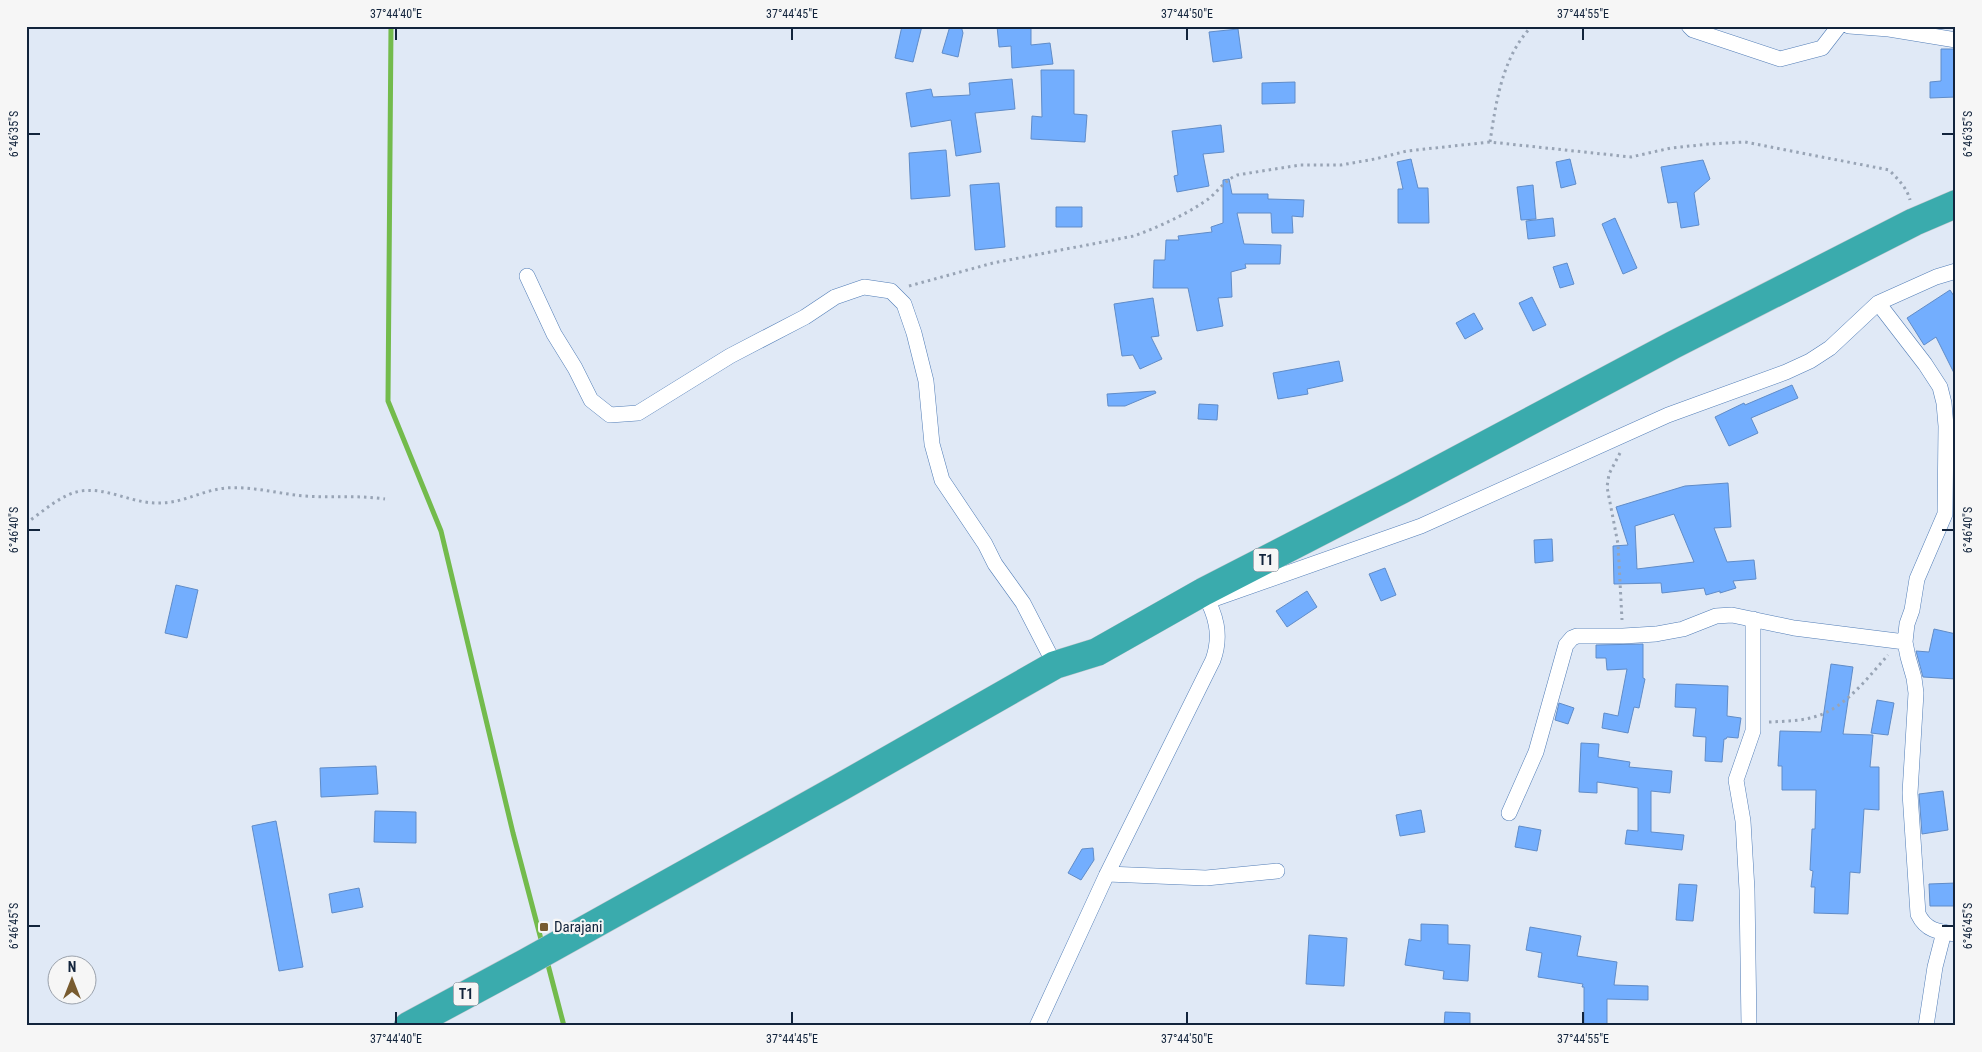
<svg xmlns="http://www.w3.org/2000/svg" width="1982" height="1052" viewBox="0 0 1982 1052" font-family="'Roboto Condensed',sans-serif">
<rect width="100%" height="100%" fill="#e0e9f6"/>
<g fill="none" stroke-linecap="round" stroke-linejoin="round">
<path stroke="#73bb4c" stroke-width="5" d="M391 26 388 401 441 531 513 833 542 943
M547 961 564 1026"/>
</g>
<path fill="#73aefe" stroke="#608cc8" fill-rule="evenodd" d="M902 26H922L913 62 895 58Z
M950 26H961L963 33 958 57 942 53Z
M997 26H1031V45L1050 43 1053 64 1012 68 1011 46 999 47Z
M1238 29 1242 58 1213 62 1209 32Z
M1941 49H1956V97L1930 98V82L1941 81Z
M1041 70H1074V114L1087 115 1085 142 1031 139 1032 116 1042 117Z
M1012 79 1015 109 975 113 981 152 956 156 951 120 911 127 906 93 931 89 933 97 970 95 969 83Z
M1295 82V103L1262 104V83Z
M1221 125 1224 152 1203 154 1209 186 1177 192 1174 176 1178 175 1172 131Z
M946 150 950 196 911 199 909 153Z
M1411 159 1418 188H1428L1429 223H1398V189H1403L1397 162Z
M1570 159 1576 184 1561 188 1556 162Z
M1703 160 1710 179 1694 193 1699 225 1681 228 1677 202 1668 203 1661 167Z
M1229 179 1232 194H1268V199L1304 200 1303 217 1292 216 1293 233H1272L1271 213H1237L1244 244 1281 245 1280 264H1245L1246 268 1231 272 1232 297 1218 298 1223 326 1197 331 1188 288H1153L1154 260H1165L1166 240H1179L1178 236 1212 232 1211 227 1223 223V180Z
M999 183 1005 247 975 250 970 185Z
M1533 185 1536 219 1521 220 1517 187Z
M1056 207H1082V227H1056Z
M1553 218 1555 236 1528 239 1526 221Z
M1615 218 1637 268 1623 274 1602 224Z
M1567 263 1574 284 1560 288 1553 267Z
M1950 290 1956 299V377L1936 337 1924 345 1907 318Z
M1532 297 1546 325 1533 331 1519 303Z
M1153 298 1159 336 1151 337 1162 359 1140 369 1133 355 1122 356 1114 304Z
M1474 313 1483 329 1465 339 1456 323Z
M1339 361 1343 381 1307 389 1308 394 1278 399 1273 373Z
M1792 385 1798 398 1751 418 1758 433 1729 446 1715 417 1744 403 1745 405Z
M1155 391 1156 393 1125 406H1108L1107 394Z
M1199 404 1218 405 1217 420 1198 419Z
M1728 483 1731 527 1714 528 1727 562 1754 560 1756 579 1733 581 1736 588 1720 593V591L1706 595 1704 588 1662 593 1661 583 1614 584 1613 546 1628 545 1616 507 1685 486ZM1674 514 1694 562 1637 569 1635 526Z
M1552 539 1553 561 1535 563 1534 540Z
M1385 568 1396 595 1381 601 1369 574Z
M176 585 198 590 187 638 165 633Z
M1307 591 1317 607 1287 627 1276 611Z
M1934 629 1956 634V679L1923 677 1916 651 1929 652Z
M1643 644V678L1645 679 1639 708 1634 707 1628 733 1602 728 1604 713 1618 716 1627 669 1607 670 1606 658H1596V645Z
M1831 664 1853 667 1843 734 1873 735 1870 767H1879V810L1864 809 1860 873 1850 872 1848 914 1814 913 1815 887H1811L1813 871 1810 870 1812 829H1815L1816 790H1782V766H1778L1780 731 1821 732Z
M1676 684 1728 686 1727 716 1741 718 1738 738 1727 737 1726 739H1724L1722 762 1705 761 1706 737 1693 736 1696 708 1675 707Z
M1877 700 1894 703 1888 735 1871 733Z
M1559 703 1574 708 1568 724 1555 720Z
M1581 743 1599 744 1598 757 1630 762 1629 767 1672 771 1670 793 1651 791V832L1684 835 1682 850 1625 844 1627 830 1638 831V788L1597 782V793L1579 792Z
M376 766 378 794 321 797 320 768Z
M1943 791 1948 830 1922 834 1919 794Z
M1421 810 1425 832 1400 836 1396 815Z
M375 811 416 812V843L374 842Z
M276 821 303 967 279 971 252 826Z
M1519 826 1541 830 1537 851 1515 847Z
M1093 848 1094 860 1081 880 1068 873 1082 849Z
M1956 883V906H1930L1929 884Z
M1679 884 1697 885 1693 921 1676 920Z
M359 888 363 907 332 913 329 894Z
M1421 924 1448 925V944L1470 945 1468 981 1443 979 1444 971 1405 965 1409 939 1421 941Z
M1530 927 1581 936 1577 956 1617 962 1614 985 1648 986V1000L1607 999V1026H1584V987H1582L1583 984 1538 977 1542 953 1526 950Z
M1309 935 1347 938 1344 986 1306 984Z
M1445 1012 1470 1013V1026H1444Z"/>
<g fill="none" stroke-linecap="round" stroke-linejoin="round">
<defs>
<path id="street" d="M1689 26 1693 30 1780 59 1822 48 1839 26
M1849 26 1889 29 1956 40
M527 276 554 334 575 368 591 400 610 415 638 413 730 356 805 317 835 297 864 287 891 291 904 304 914 333 926 381 932 444 942 480 985 544 995 564 1023 603 1055 665
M1878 303 1925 364 1940 387 1944 403 1946 426 1945 514 1917 579 1912 610 1907 624 1905 642 1908 657 1914 678 1916 693 1910 793 1918 914C1926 931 1939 932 1956 934
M1214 599 1421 526 1668 415 1786 372 1810 361 1830 348 1878 303 1936 277 1956 271
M1509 813 1536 752 1566 645 1572 638 1577 636H1623L1656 634 1683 629 1716 616 1732 615 1794 628 1905 642
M1107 874 1206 878 1277 871
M1037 1026 1107 874 1213 660C1222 635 1216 614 1203 592
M1749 1026 1747 890 1743 821 1736 780 1753 731V619
M1926 1026 1935 967 1944 932"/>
<path id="highway" d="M408 1026 525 963 839 788 1055 665 1097 652 1203 592 1401 490 1673 345 1914 222 1956 204"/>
</defs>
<use href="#street" stroke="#517db7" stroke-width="16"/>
<use href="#highway" stroke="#c1c6cc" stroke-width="29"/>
<path stroke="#98a4b5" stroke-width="3" stroke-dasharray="2.5 4" stroke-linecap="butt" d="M1490 142C1496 102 1502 57 1532 26
M909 286 993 263 1134 236C1158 227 1183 216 1204 202 1217 194 1223 181 1237 175L1300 165H1341L1375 159 1407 151 1490 142 1631 157 1671 148 1709 144 1745 142 1889 170C1898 179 1907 188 1910 200
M1620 453 1609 474 1607 487 1618 544 1622 620
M26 523C43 512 61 494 81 491 108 487 132 504 160 503 183 503 203 490 226 488 253 486 279 494 305 496 332 498 358 495 385 499
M1769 722C1789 721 1811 721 1829 711 1852 699 1871 674 1888 655"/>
<use href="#street" stroke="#fff" stroke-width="15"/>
<use href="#highway" stroke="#3aabad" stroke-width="28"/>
</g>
<path fill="none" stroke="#12243c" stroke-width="2" d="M396 28V40M792 28V40M1187 28V40M1583 28V40M28 134H40M1942 134H1954M28 530H40M1942 530H1954M28 926H40M1942 926H1954M396 1012V1024M792 1012V1024M1187 1012V1024M1583 1012V1024"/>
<rect fill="#785b2f" stroke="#f6f6f6" stroke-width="2" x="539" y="922" width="10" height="10" rx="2.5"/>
<g text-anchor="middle" stroke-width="4.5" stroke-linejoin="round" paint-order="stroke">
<g fill="#f6f6f6" stroke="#566374" stroke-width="1">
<rect x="1253.5" y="548.5" width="25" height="23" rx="4"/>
<rect x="453.5" y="982.5" width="25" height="23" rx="4"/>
</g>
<g font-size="14" font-weight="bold" fill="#12243c">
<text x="1266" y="565">T1</text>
<text x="466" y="999">T1</text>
</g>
<g font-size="15" fill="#12243c" stroke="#f6f6f6" text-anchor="start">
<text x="554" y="932">Darajani</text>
</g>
</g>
<rect width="1982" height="1052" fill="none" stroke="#f6f6f6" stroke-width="55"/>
<g transform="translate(72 980)"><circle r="24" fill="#f6f6f6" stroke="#9ba2ac"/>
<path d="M0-4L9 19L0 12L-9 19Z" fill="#785b2f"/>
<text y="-8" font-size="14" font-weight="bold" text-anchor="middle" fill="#12243c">N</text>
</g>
<rect x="28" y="28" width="1926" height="996" fill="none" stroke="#12243c" stroke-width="2"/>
<g font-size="12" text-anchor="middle" fill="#12243c">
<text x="396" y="18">37°44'40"E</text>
<text x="792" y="18">37°44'45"E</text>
<text x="1187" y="18">37°44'50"E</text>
<text x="1583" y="18">37°44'55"E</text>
<text transform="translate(14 134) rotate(-90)" y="4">6°46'35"S</text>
<text transform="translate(1968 134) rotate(-90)" y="4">6°46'35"S</text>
<text transform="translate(14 530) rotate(-90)" y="4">6°46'40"S</text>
<text transform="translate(1968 530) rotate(-90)" y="4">6°46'40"S</text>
<text transform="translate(14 926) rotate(-90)" y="4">6°46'45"S</text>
<text transform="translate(1968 926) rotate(-90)" y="4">6°46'45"S</text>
<text x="396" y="1043">37°44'40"E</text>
<text x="792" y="1043">37°44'45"E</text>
<text x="1187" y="1043">37°44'50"E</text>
<text x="1583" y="1043">37°44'55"E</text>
</g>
</svg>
